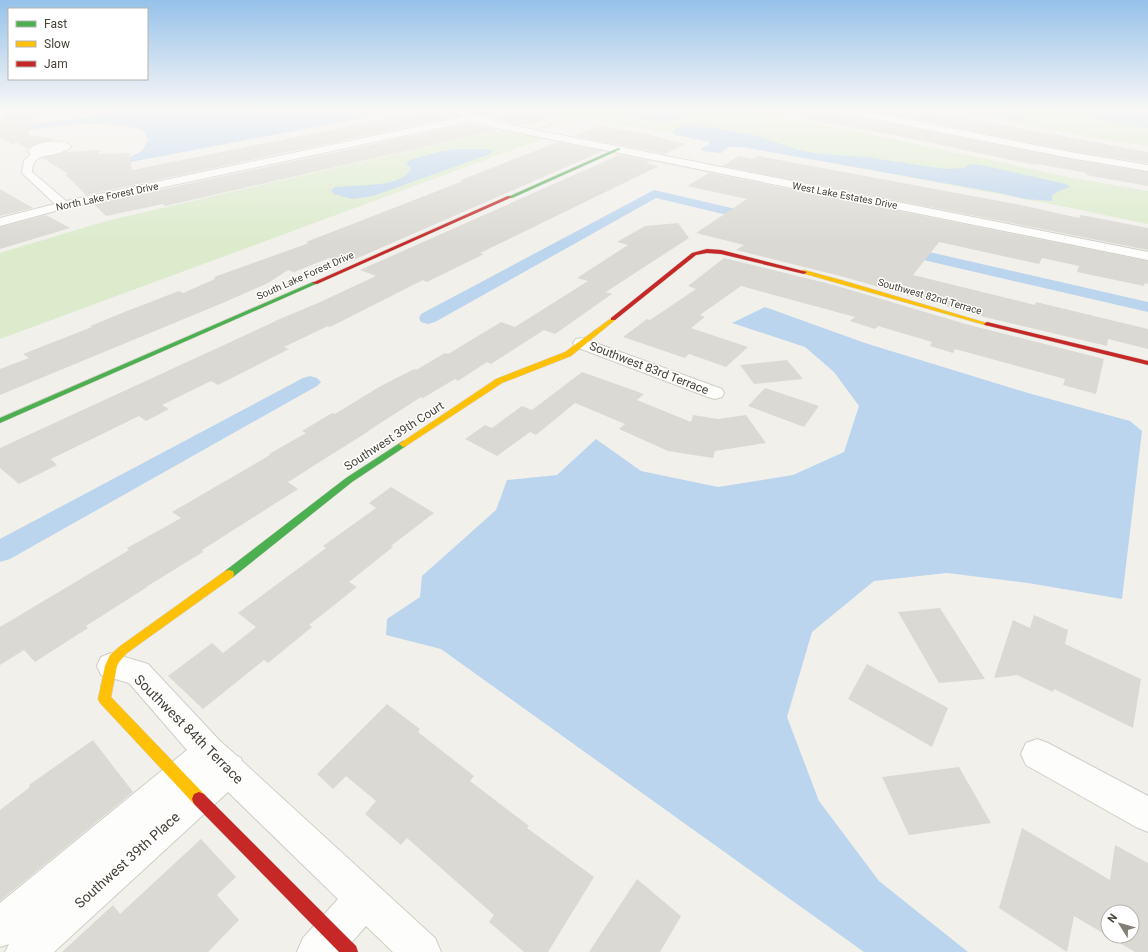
<svg xmlns="http://www.w3.org/2000/svg" width="1148" height="952" viewBox="0 0 1148 952" font-family="Roboto,sans-serif">
<rect width="100%" height="100%" fill="#f1f0eb"/>
<path fill="#dcebcc" d="M568 109H633L625 115 662 122 721 109H736L860 132 1073 178 1148 191V224L1061 206 675 133H665L575 117 529 135 542 139 0 339V253L106 221 500 130 523 134 567 116 556 114V110Z
M945 109 1148 110V146L1089 137Z"/>
<path fill="#bcd5ee" d="M125 109H342L365 116 363 118 125 163 122 161 142 151 148 140 143 130C134 128 125 126 116 125 82 121 47 127 14 132L20 126 81 118Z
M636 109H727L721 112H687C674 128 644 119 627 115Z
M945 109H1001L1026 115 1019 121Z
M1047 109 1148 110V128Z
M685 125H696L754 135 799 150 821 154 865 157 945 169 964 168 970 164 981 165 1066 184 1070 187 1061 190 1052 195V201L1026 199 1000 193 742 147H727L721 153 703 151 701 148 709 145 710 142 675 135 672 132 679 127Z
M457 149H487L493 150 490 154 373 196 352 199 334 194 331 190 335 187C355 184 403 189 411 168L406 163 410 160 438 152Z
M765 307 865 343 1028 393 1130 421 1142 431 1122 599 1028 583 947 573 874 581 812 632 787 717 819 801 879 881 968 952H864L441 649 386 635 387 619 420 597 422 576 496 510 507 480 557 475 596 439 641 471 718 487 793 475 844 452 859 406 834 372 805 347 732 323Z"/>
<g fill="none" stroke-linecap="round" stroke-linejoin="round">
<path fill="#bcd5ee" fill-rule="evenodd" d="M654 190 766 216 768 219 766 222 761 223 656 198 435 322 428 324 421 322 419 318 421 314Z
M894 244 1148 302V312L889 252 886 249 889 246Z
M310 376 317 378 321 382 317 386 10 559 0 562V539L303 378Z"/>
</g>
<path fill="#dbd9d3" fill-rule="evenodd" d="M6 109H35L28 135 57 140 40 142 28 149 16 142 14 145 0 137V125Z
M435 109H445L458 116 86 195 65 174H68L43 158 65 152 102 150 97 154 130 153 132 170Z
M462 109H553L554 118 519 125Z
M807 109H834L839 113 1070 159 1148 172V186L1086 175 1087 173 1038 164 1035 165 894 135 806 119Z
M866 109H917L1148 152V163L1070 151Z
M472 123 498 130 165 206 163 204 106 216 94 204Z
M600 126 650 135 685 144 665 154 573 136Z
M558 142 603 151 344 264 329 258 294 272 288 270 268 283 225 302 0 395V369L29 358 23 354 92 327 90 326 127 311 179 291 183 293 215 279 214 277 309 243 306 242 463 181 461 180Z
M619 155 651 161 646 163 659 166 480 253 484 254 427 282 423 280 330 327 328 326 284 347 289 349 218 385 211 381 162 405 169 409 146 421 139 416 51 459 57 465 19 484 0 468V448L276 321H275L318 303 376 276 360 270Z
M739 156 752 159 758 156 1021 205 1079 218 1081 215 1148 228V250L722 166Z
M709 173 1148 261V284L1145 283 1144 286 1077 272 1079 266 1042 258 1039 264 939 242 913 275 1035 305 1036 302 1148 329V349L1108 339 1107 346 980 316 844 277 736 250 744 245 696 233 747 199 687 186Z
M0 189 33 208 0 216Z
M46 215 70 228 0 249V227Z
M678 223 689 238 606 292 612 294 555 334 544 330 491 364 487 362 458 381 455 379 423 398 421 397 368 431H369L288 482 298 489 202 550 203 552 146 587H147L86 626 88 628 35 662 24 650 0 665V627L129 550 127 548 181 518 172 512 270 455 269 454 306 433 302 431 332 413 335 414 379 387 414 369 416 370 445 353 448 354 501 322 515 327 588 281 577 278 628 245 617 242 645 226Z
M724 258 834 285 969 325 1104 359 1096 394 1063 385 1065 379 955 349 953 353 930 346 932 342 878 326 875 329 850 321 855 317 741 286 700 315 705 317 691 328 748 347 726 367 689 354 685 358 623 337 647 319 650 320 696 289 688 286Z
M787 360 803 379 754 384 740 365Z
M582 372 644 394 637 400 691 422 693 415 718 419 746 415 766 443 715 451 713 458 668 451 619 429 625 424 575 403 536 435 530 432 497 456 465 439 485 425 492 428 522 406 532 410Z
M765 388 819 406 804 427 748 406Z
M391 487 434 513 391 546 393 547 349 582 357 587 309 625 312 627 268 663 264 660 203 709 168 676 212 643 223 653 256 627 238 613 326 548 323 546 376 508 369 503Z
M940 608 985 679 939 683 898 612Z
M1034 615 1068 630 1065 644 1141 679 1133 728 1054 689 1053 692 1017 675 994 678 1013 620 1030 628Z
M867 664 948 708 932 747 848 699Z
M387 704 420 729 418 732 474 776 470 781 529 826 527 828 594 877 548 952H524L489 922 494 915 407 838 401 845 365 814 376 801 346 776 333 789 317 774Z
M93 740 133 792 0 901V810L30 787 29 785Z
M959 767 991 823 909 835 882 777Z
M1022 828 1110 880 1115 845 1148 863V952H1135L1074 916 1067 952 999 908ZM1108 912H1132V936H1108Z
M201 839 236 877 217 895 239 920 208 952H62L113 905 120 914Z
M637 879 681 916 660 952H589Z"/>
<g fill="none" stroke-linecap="round" stroke-linejoin="round">
<defs>
<path id="street" d="M446 109C465 109 487 119 506 124L1148 252V260L505 130 472 121 66 208 0 226V218L55 204 22 173 24 161 31 154 28 151C36 141 56 140 67 143L71 147 69 149C63 151 57 154 51 155 39 157 33 158 32 172L66 201 463 117Z
M835 109H856L1070 152 1148 165V171L1070 158 839 112Z
M582 338 722 389 724 393 722 397 715 399 708 397 576 347 573 343 576 339Z
M111 653 148 664 220 741 237 756 241 758 242 761 435 938 441 952H393L366 926 343 952H297L303 938 338 899 228 792 54 952H5L9 944 0 947V903L187 750 129 683 101 675 97 666 101 657Z
M1037 739 1048 743 1148 796V832L1136 827 1026 765 1021 754 1026 743Z"/>
<path id="fast" d="M618 148 621 149 512 198 508 197Z
M313 282 318 283 0 423V418Z
M403 441 406 442 407 444 406 446 352 482 233 577 229 578 225 577 224 574 225 571 346 478Z"/>
<path id="slow" d="M804 270 841 280 990 324 987 326 985 325 802 273V271Z
M613 317 616 319 615 320 571 356 502 383 406 446 403 447 399 444 496 379 565 352Z
M229 570 233 571 234 574 233 577 127 653 119 662 117 666 111 697 204 794 206 799 204 804 199 806 194 804 100 703 98 699 105 666 110 655 119 647 225 571Z"/>
<path id="jam" d="M508 196 512 197 317 284 312 283Z
M707 249 721 250 807 272 804 274 721 254 707 253 696 255 615 320H611V318L692 253Z
M987 322 1148 361V365L985 325 984 324Z
M199 792 204 794 356 946 358 952H339L194 804 192 799 194 794Z"/>
</defs>
<use href="#street" stroke="#cfcec8" stroke-width="2"/>
<use href="#fast" stroke="#d0cdc2" stroke-width="1"/>
<use href="#slow" stroke="#d0cdc2" stroke-width="1"/>
<use href="#jam" stroke="#d0cdc2" stroke-width="1"/>
<use href="#street" fill="#fdfdfc" fill-rule="evenodd"/>
<use href="#fast" fill="#4caf50" fill-rule="evenodd"/>
<use href="#slow" fill="#ffc107" fill-rule="evenodd"/>
<use href="#jam" fill="#c62828" fill-rule="evenodd"/>
</g>
<linearGradient id="sky" x2="0" y2="1"><stop stop-color="#96c1ea"/><stop offset="0.45" stop-color="#f9f8f6"/><stop offset="1" stop-color="#f9f8f6" stop-opacity="0"/></linearGradient>
<rect width="1148" height="243" fill="url(#sky)"/>
<g text-anchor="middle" stroke-width="3" stroke-linejoin="round" paint-order="stroke">
<g font-size="10" fill="#474237" stroke="#fff">
<text transform="translate(845 195) rotate(11)" y="4">West Lake Estates Drive</text>
<text transform="translate(107 196) rotate(-12)" y="4">North Lake Forest Drive</text>
<text transform="translate(305 275) rotate(-24)" y="4">South Lake Forest Drive</text>
<text transform="translate(930 296) rotate(16)" y="4">Southwest 82nd Terrace</text>
</g>
<g font-size="12" fill="#474237" stroke="#fff">
<text transform="translate(649 368) rotate(21)" y="4">Southwest 83rd Terrace</text>
<text transform="translate(394 436) rotate(-33)" y="4">Southwest 39th Court</text>
</g>
<g font-size="14" fill="#474237" stroke="#fff">
<text transform="translate(189 729) rotate(45)" y="5">Southwest 84th Terrace</text>
<text transform="translate(127 860) rotate(-42)" y="5">Southwest 39th Place</text>
</g>
</g>
<rect x="8" y="8" width="140" height="72" fill="#ffffff" stroke="#b5b3af"/>
<rect x="16" y="21" width="20" height="6" fill="#4caf50" stroke="#b5b3af"/>
<text x="44" y="28" font-size="12" fill="#474237">Fast</text>
<rect x="16" y="41" width="20" height="6" fill="#ffc107" stroke="#b5b3af"/>
<text x="44" y="48" font-size="12" fill="#474237">Slow</text>
<rect x="16" y="61" width="20" height="6" fill="#c62828" stroke="#b5b3af"/>
<text x="44" y="68" font-size="12" fill="#474237">Jam</text>
<g transform="translate(1120 924) rotate(307)"><circle r="19" fill="#ffffff" stroke="#b5b3af"/>
<path d="M0-3L7 15L0 10L-7 15Z" fill="#827f76"/>
<text y="-6" font-size="11" font-weight="bold" text-anchor="middle" fill="#474237">N</text>
</g>
</svg>
